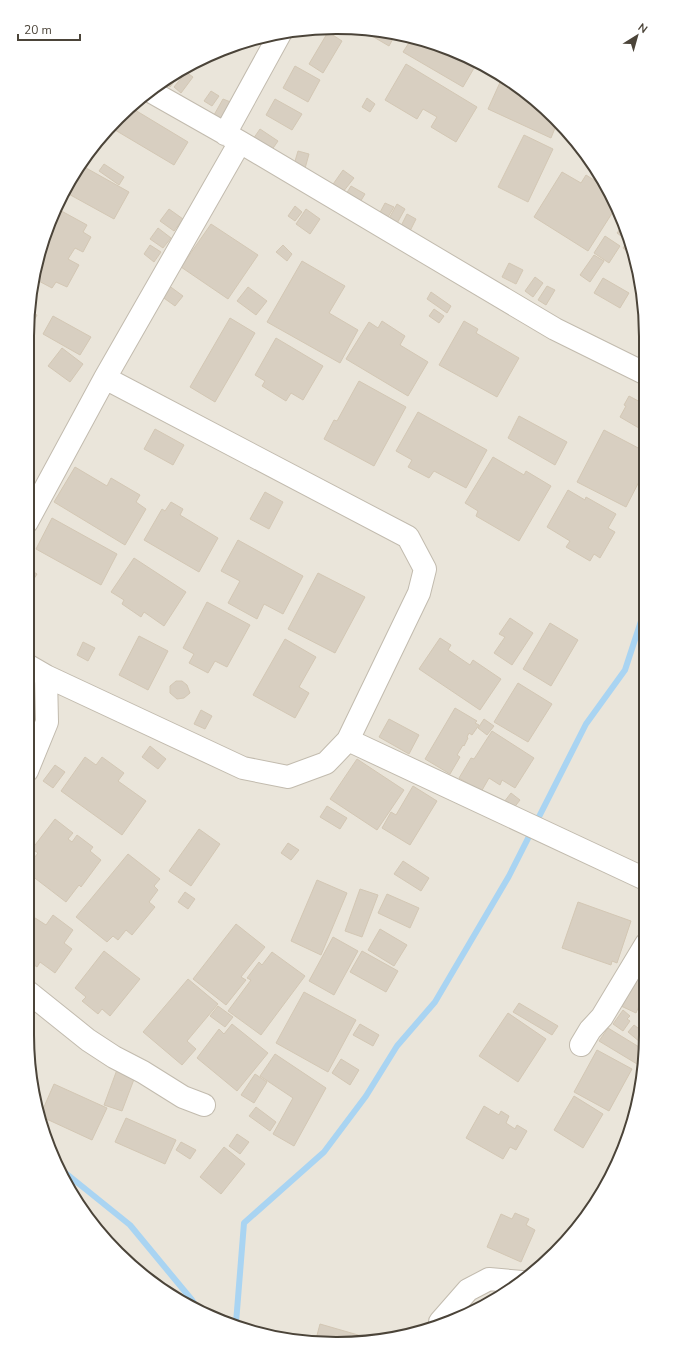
<svg xmlns="http://www.w3.org/2000/svg" width="673" height="1371" viewBox="0 0 673 1371" font-family="'Nunito Sans',sans-serif">
<rect width="100%" height="100%" fill="#f6f3ec"/>
<path fill="#eae5da" d="M337 27 397 33 455 51 525 91 582 148 623 218 643 296 646 1035 640 1095 622 1153 569 1239 525 1280 474 1312 377 1341 276 1338 182 1302 132 1267 91 1223 44 1134 27 1034V336L33 276 51 218 79 164 118 117 165 79 218 50 276 33Z"/>
<g fill="none" stroke-linecap="round" stroke-linejoin="round">
<path stroke="#a9d4f2" stroke-width="6" d="M63 1171 130 1225 192 1300 197 1308
M236 1323 244 1223 324 1152 366 1096 397 1046 435 1002 509 876 586 724 625 670 644 612"/>
</g>
<path fill="#d8cfc1" stroke="#d3c7b4" d="M360 29 396 33 389 46Z
M328 32 342 41 323 73 309 64Z
M412 38 455 51 477 63 463 87 403 52Z
M406 64 477 107 456 142 431 127 437 117 423 109 417 119 385 100Z
M295 66 320 80 308 102 283 88Z
M177 72 180 74 170 87 162 81Z
M186 72 193 77 181 93 174 87Z
M502 78 525 91 557 123 551 138 488 109Z
M211 91 219 96 212 106 204 101Z
M367 98 375 104 370 112 362 107Z
M223 99 233 103 225 121 214 115Z
M275 99 302 114 292 130 266 115Z
M130 107 188 142 174 165 110 127 118 117Z
M260 129 278 141 269 154 251 142Z
M524 135 553 149 528 202 498 187Z
M298 151 309 154 304 172 293 168Z
M79 164 129 192 114 219 65 192Z
M104 164 124 177 119 185 99 171Z
M343 170 354 178 339 197 329 190Z
M562 172 581 183 586 175 605 187 616 207 588 251 534 217Z
M351 186 365 194 357 207 343 199Z
M385 203 394 207 385 222 377 218Z
M397 204 405 209 395 227 387 222Z
M295 206 302 212 295 221 288 216Z
M56 208 87 225 83 232 91 237 83 252 75 248 68 259 79 265 67 287 56 282 52 288 33 278 51 218Z
M169 209 183 219 174 231 160 221Z
M306 209 320 219 310 234 296 224Z
M407 214 416 219 408 235 399 230Z
M211 224 258 255 228 299 181 267Z
M624 224 632 255 623 248 628 241 617 233Z
M158 228 171 238 163 248 150 239Z
M605 236 620 246 609 263 594 253Z
M150 245 161 252 154 262 144 254Z
M283 245 292 254 287 261 276 252Z
M594 255 604 261 590 282 580 275Z
M302 261 345 286 329 313 358 330 340 363 267 322Z
M509 263 523 270 516 284 502 277Z
M535 277 543 283 533 297 525 291Z
M603 278 629 293 620 308 594 293Z
M168 285 183 296 175 306 161 296Z
M547 286 555 290 546 305 538 300Z
M248 287 267 301 256 315 237 301Z
M431 292 451 306 447 313 427 299Z
M434 309 444 316 439 323 429 316Z
M29 311 37 315 28 331Z
M53 316 91 337 80 355 43 334Z
M230 318 255 333 215 402 190 387Z
M382 321 405 336 400 345 428 362 408 396 346 359 369 322 378 328Z
M464 321 478 329 476 333 519 358 497 397 439 365Z
M276 338 323 366 303 400 291 393 286 401 262 386 265 381 255 375Z
M62 348 83 364 70 382 48 366Z
M27 349 34 355 27 365Z
M359 381 406 407 374 466 324 439 334 420 337 421Z
M629 396 644 404V431L620 417 626 406 624 405Z
M418 412 487 450 466 488 434 471 429 478 408 467 412 460 396 451Z
M519 416 567 442 555 465 508 438Z
M155 429 184 445 173 465 144 449Z
M604 430 644 451V472L626 507 577 482Z
M493 457 524 475 526 471 551 486 519 541 476 516 478 511 465 503Z
M75 467 107 486 111 478 140 495 136 502 146 509 125 545 54 502Z
M568 490 585 500 586 497 616 514 608 528 615 532 600 558 594 554 590 561 566 547 570 541 547 527Z
M265 492 283 502 269 529 250 519Z
M171 502 183 509 180 515 218 538 199 572 144 540 162 509 165 511Z
M52 518 117 554 101 585 36 549Z
M238 540 303 576 283 614 264 604 257 619 228 603 240 581 221 571Z
M134 558 186 592 164 626 144 612 141 617 122 604 124 600 111 592Z
M27 568 37 574 27 590Z
M318 573 365 597 335 653 288 629Z
M207 602 250 625 227 667 215 661 208 673 189 663 194 654 183 648Z
M510 618 533 633 512 665 494 653 505 637 499 634Z
M550 623 578 640 551 686 523 669Z
M139 636 168 651 148 690 119 675Z
M440 638 451 645 448 650 470 665 473 660 501 679 480 710 419 669Z
M285 639 316 657 299 687 309 693 295 718 253 695Z
M83 642 95 648 88 661 77 655Z
M176 681H182L187 685 190 693 184 698 177 699 170 693V686Z
M518 683 552 704 528 742 494 722Z
M455 708 477 721 475 723 479 725 472 735 469 733 467 737 468 738 464 746 463 745 457 755 460 757 450 774 425 759Z
M201 710 212 716 205 729 194 724Z
M389 719 419 735 409 754 379 737Z
M484 719 494 726 487 735 478 728Z
M492 731 534 758 515 788 502 780 500 785 489 778 481 792 459 778 471 758 474 759Z
M150 746 166 759 158 769 142 757Z
M85 757 96 765 102 757 124 773 118 781 146 801 122 835 61 791Z
M357 759 404 790 377 830 330 799Z
M55 765 65 772 53 788 43 781Z
M413 786 437 801 410 845 382 828 391 812 396 815Z
M511 793 520 800 513 809 504 802Z
M327 806 347 818 340 829 320 817Z
M55 819 73 833 68 839 72 842 77 835 93 847 90 851 101 860 81 887 79 885 66 902 27 872V867L38 853 32 849Z
M199 829 220 844 191 886 169 871Z
M288 843 299 850 291 860 281 853Z
M128 854 160 879 154 886 158 890 149 902 155 907 132 935 126 930 118 940 113 936 107 942 76 917Z
M403 861 429 878 421 891 394 874Z
M317 880 347 893 321 955 291 941Z
M360 889 378 895 362 937 345 931Z
M185 892 195 899 188 909 178 902Z
M387 894 419 908 410 928 378 913Z
M578 902 631 921 617 963 612 961 611 965 562 948Z
M53 915 73 930 64 943 72 949 55 973 40 962 37 967 27 960V917L30 919 32 916 46 925Z
M236 924 265 947 241 977 246 980 226 1005 193 979Z
M380 929 407 945 394 966 368 950Z
M333 937 358 951 334 995 309 981Z
M104 951 140 979 110 1016 102 1009 98 1014 82 1001 86 997 75 988Z
M362 951 398 971 386 992 350 972Z
M272 952 305 976 261 1035 228 1011 251 980 247 978 259 962 262 965Z
M646 960V1019L640 1016 644 1008 639 1006 636 1013 621 1006Z
M188 979 218 1004 187 1041 196 1049 182 1065 143 1032Z
M304 992 356 1020 328 1072 276 1043Z
M519 1003 558 1026 552 1035 513 1012Z
M218 1006 233 1017 225 1027 210 1016Z
M623 1010 630 1016 627 1019 630 1021 623 1031 613 1024Z
M508 1013 546 1039 518 1082 479 1056Z
M232 1024 268 1053 237 1091 197 1058 219 1029 224 1034Z
M360 1024 379 1035 373 1046 353 1035Z
M634 1025 646 1034 640 1042 628 1032Z
M608 1028 644 1050 637 1064 599 1041Z
M597 1050 632 1069 609 1111 574 1092Z
M275 1054 326 1088 294 1146 273 1134 293 1098 260 1076Z
M341 1059 359 1070 350 1085 332 1073Z
M118 1067 136 1074 122 1111 104 1105Z
M255 1074 267 1082 254 1103 241 1095Z
M54 1084 107 1108 92 1140 40 1116Z
M638 1094 640 1095 635 1112 630 1109Z
M574 1096 603 1114 583 1148 554 1130Z
M484 1106 499 1115 501 1111 509 1116 506 1123 515 1129 517 1125 527 1131 516 1150 510 1147 503 1159 466 1138Z
M256 1107 276 1122 270 1131 249 1116Z
M126 1118 176 1140 165 1164 115 1142Z
M237 1134 249 1142 240 1154 229 1146Z
M181 1142 196 1150 190 1159 176 1150Z
M224 1147 245 1164 221 1194 200 1177Z
M515 1213 529 1219 526 1225 535 1230 521 1262 487 1247 501 1214 512 1219Z
M320 1324 379 1341 316 1339Z"/>
<g fill="none" stroke-linecap="round" stroke-linejoin="round">
<defs>
<path id="minor" d="M150 91 240 142 555 329 644 373
M225 134 281 32
M27 522 105 378 240 142
M27 665 46 676 243 768 288 777 326 763 348 740 419 593 425 569 408 537 105 378
M348 740 645 879
M27 771 47 722 46 676
M27 991 88 1040 114 1057 143 1072 183 1097 204 1105
M581 1045 590 1030 602 1017 646 944
M440 1322 468 1290 489 1279 522 1282"/>
</defs>
<use href="#minor" stroke="#c2bbae" stroke-width="24"/>
<use href="#minor" stroke="#fff" stroke-width="22"/>
</g>
<path d="M0 0H673V1371H0ZM336 34H337A302 302 0 0 1 639 336V1035A302 302 0 0 1 337 1337H336A302 302 0 0 1 34 1035V336A302 302 0 0 1 336 34Z" fill="#fff" fill-rule="evenodd"/>
<path fill="none" stroke="#4b4439" stroke-width="2" d="M336 34H337A302 302 0 0 1 639 336V1035A302 302 0 0 1 337 1337H336A302 302 0 0 1 34 1035V336A302 302 0 0 1 336 34Z"/>
<g transform="translate(637 36) rotate(37)" stroke="#ffffff" stroke-width="3" paint-order="stroke">
<path d="M0-3L7 15L0 10L-7 15Z" fill="#4b4439"/>
<text y="-6" font-size="11" font-weight="bold" text-anchor="middle" fill="#4b4439">N</text>
</g>
<path d="M18 34v6h62v-6" fill="none" stroke="#4b4439" stroke-width="2"/>
<text x="24" y="34" font-size="12" fill="#4b4439" stroke="#ffffff" stroke-width="3" paint-order="stroke">20 m</text>
</svg>
